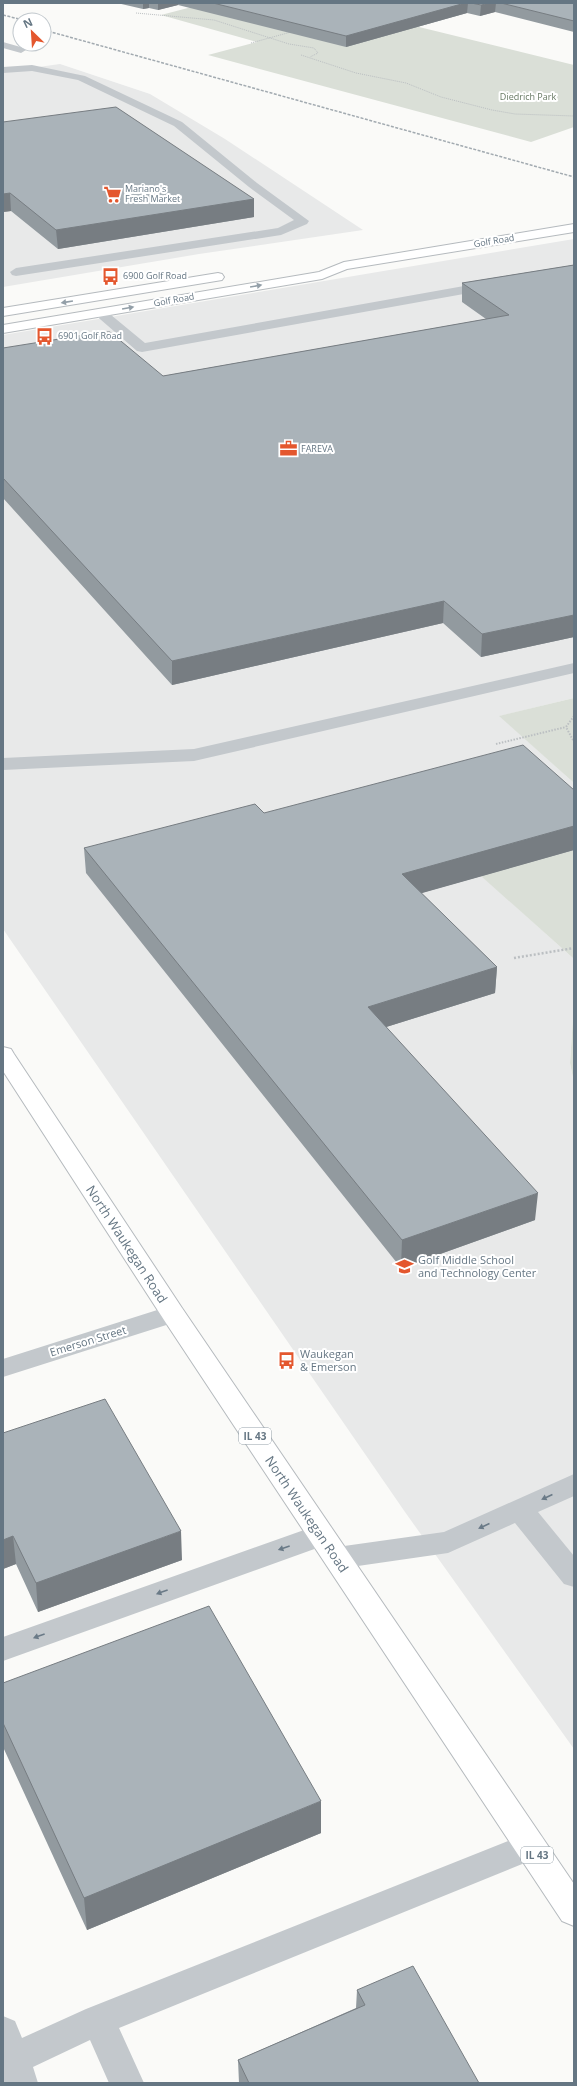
<svg xmlns="http://www.w3.org/2000/svg" width="577" height="2086" viewBox="0 0 577 2086" font-family="'Open Sans',sans-serif">
<rect width="100%" height="100%" fill="#fafaf8"/>
<path fill="#e8e9e9" d="M60 64 150 94 225 139 363 230 199 254 3 287V72Z
M574 239V698L500 716 574 783V850L482 876 574 959V1002L570 1063 574 1083V1749L405 1512 3 929V335Z"/>
<path fill="#dadfd7" d="M207 3H321L574 65V127L531 142 208 55 257 42 161 15Z
M574 698V783L499 716Z
M574 850V959L481 876Z
M574 1002V1083L570 1063Z"/>
<g fill="none" stroke-linecap="round" stroke-linejoin="round">
<defs>
<path id="major" d="M574 224V232L347 269 322 279 3 333V325L319 272 344 262Z
M218 273 222 274 224 277 222 280 3 316V308Z
M3 1047 11 1049 14 1054 182 1308 574 1884V1926L562 1921 164 1320 3 1071Z"/>
</defs>
<use href="#major" stroke="#b5babe" stroke-width="2"/>
<path stroke="#bbbfc2" stroke-width="1" stroke-dasharray="1 1" stroke-linecap="butt" d="M136 13 214 20 289 44 314 48 318 53 310 57
M251 43 291 32
M301 55 356 73 406 83 441 97 492 110 515 114 574 116"/>
<path stroke="#bbbfc2" stroke-width="2" stroke-dasharray="1.5 1.5" stroke-linecap="butt" d="M574 716 566 727 574 742
M496 744 566 727"/>
<path stroke="#bbbfc2" stroke-width="2.5" stroke-dasharray="2 2" stroke-linecap="butt" d="M514 958 574 948"/>
<path fill="#c3c8cc" fill-rule="evenodd" d="M3 42 24 48 26 50 21 53 3 48Z
M32 65 85 76 182 122 257 183 309 221 307 224 281 235 16 276 12 275 10 272 16 268 278 228 294 220 249 187 174 126 78 80 32 71 3 73V67Z
M492 281 497 282 498 285 497 288 142 352 137 351 93 313 100 309 105 310 145 343Z
M574 663V673L194 761 3 770V758L194 749Z
M173 1305 182 1308 186 1314 182 1320 3 1377V1359Z
M574 1474V1496L538 1512 574 1556V1587L564 1584 515 1523 448 1553 337 1569 327 1566 323 1558 327 1550 337 1547 444 1532Z
M321 1524 331 1527 335 1535 331 1543 3 1661V1637Z
M531 1832 542 1836 547 1846 542 1856 119 2028 144 2083H109L90 2040 33 2067 38 2083H4L3 2016 15 2021 22 2038 86 2009Z"/>
<use href="#major" fill="#fff" fill-rule="evenodd"/>
<path stroke="#a2aab0" stroke-width="1.5" stroke-dasharray="3 1.5" stroke-linecap="butt" d="M3 15 23 20
M44 30 574 177"/>
</g>
<path fill="#929a9f" d="M117 3H574V32L495 12 480 16 467 13 346 47 178 5 158 10 149 8 143 9Z
M3 122 254 199V217L58 249 11 211 3 212Z
M574 265V637L481 657 443 623 172 685 3 498V348L163 376 486 319 462 302V283Z
M574 790V850L421 893 497 967 495 993 386 1027 535 1220 401 1268 86 873 84 848 264 813Z
M3 1433 182 1560 38 1612 16 1564 3 1569Z
M3 1683 321 1833 87 1930 3 1747Z
M357 1990 479 2083H239L238 2060 356 2008Z"/>
<path fill="#777d82" d="M143 3H149V8L143 9Z
M158 3H178V5L158 10Z
M465 3H468L467 13 346 47V36Z
M490 3H496L495 12 480 16 481 5Z
M10 193 11 211 3 212V194Z
M254 199V217L58 249 56 230Z
M444 601 443 623 172 685V661Z
M574 615V637L481 657 482 634Z
M574 826V850L401 899 402 874Z
M497 967 495 993 367 1033 368 1007Z
M538 1193 535 1220 401 1268 402 1240Z
M181 1531 182 1560 38 1612 36 1583Z
M13 1536 16 1564 3 1569V1540Z
M321 1801V1833L87 1930 84 1898Z"/>
<path fill="#aab3b9" stroke="#777d82" d="M213 3H465L346 36Z
M471 3H490L481 5Z
M501 3H574V21Z
M116 107 254 199 56 230 10 193 3 194V122Z
M574 265V615L482 634 444 601 172 661 3 478V348L103 332H110L163 376 509 315 462 283Z
M523 745 574 790V826L402 874 497 967 368 1007 538 1193 402 1240 84 848 255 804 264 813Z
M105 1399 181 1531 36 1583 13 1536 3 1540V1433Z
M209 1606 321 1801 84 1898 3 1723V1683Z
M413 1966 479 2083H249L238 2060 365 2005 357 1990Z"/>
<defs><path id="oneway-solid" d="M-6-.8H1V-3.2L6.5 0L1 3.2V.8H-6Z"/></defs>
<g fill="#939fa8">
<use href="#oneway-solid" transform="translate(256 286) rotate(-10)"/>
<use href="#oneway-solid" transform="translate(67 302) rotate(171)"/>
<use href="#oneway-solid" transform="translate(128 308) rotate(-10)"/>
</g>
<g fill="#6a7a87">
<use href="#oneway-solid" transform="translate(547 1497) rotate(155)"/>
<use href="#oneway-solid" transform="translate(484 1526) rotate(156)"/>
<use href="#oneway-solid" transform="translate(284 1548) rotate(161)"/>
<use href="#oneway-solid" transform="translate(162 1592) rotate(160)"/>
<use href="#oneway-solid" transform="translate(39 1636) rotate(160)"/>
</g>
<defs>
<symbol id="supermarket-bare" viewBox="-9 -9 18 18"><path d="M-6-5.5h2.5l.6 2H6L4.5 2H-2.5L-4.4-4H-6ZM-1.5 3.2a1.3 1.3 0 1 0 .1 0ZM3 3.2a1.3 1.3 0 1 0 .1 0Z" fill="#e4572e" stroke="#fff" stroke-width="2.5" paint-order="stroke"/></symbol>
<symbol id="bus-bare" viewBox="-9 -9 18 18"><path d="M-5-6H5V4H4V6H2V4H-2V6H-4V4H-5ZM-3.5-4V0h7V-4ZM-3.5 1.2v1.5H-2V1.2ZM2 1.2v1.5H3.5V1.2Z" fill="#e4572e" stroke="#fff" stroke-width="2.5" paint-order="stroke"/></symbol>
<symbol id="office-bare" viewBox="-9 -9 18 18"><path d="M-6-3h4V-5.5h4V-3h4V5H-6ZM-1-4.5V-3h2v-1.5ZM-6 0V1H6V0Z" fill="#e4572e" stroke="#fff" stroke-width="2.5" paint-order="stroke"/></symbol>
<symbol id="school-bare" viewBox="-9 -9 18 18"><path d="M0-5L7-2L0 1L-7-2ZM-4 1L0 2.5L4 1V4Q0 6-4 4Z" fill="#e4572e" stroke="#fff" stroke-width="2.5" paint-order="stroke"/></symbol>
</defs>
<g fill-rule="evenodd">
<use href="#supermarket-bare" x="100" y="182" width="25" height="25"/>
<use href="#bus-bare" x="98" y="264" width="25" height="25"/>
<use href="#bus-bare" x="32" y="324" width="25" height="25"/>
<use href="#office-bare" x="276" y="436" width="25" height="25"/>
<use href="#school-bare" x="392" y="1254" width="25" height="25"/>
<use href="#bus-bare" x="274" y="1348" width="25" height="25"/>
</g>
<g text-anchor="middle" stroke-width="4" stroke-linejoin="round" paint-order="stroke">
<g font-size="9" fill="#687a64" stroke="#fff">
<text x="528" y="100">Diedrich Park</text>
</g>
<g font-size="9" fill="#657683" stroke="#fff" text-anchor="start">
<text x="125" y="192">Mariano's<tspan x="125" dy="10">Fresh Market</tspan></text>
<text x="123" y="279">6900 Golf Road</text>
<text x="58" y="339">6901 Golf Road</text>
<text x="301" y="452">FAREVA</text>
</g>
<g font-size="9" fill="#657683" stroke="#fff">
<text transform="translate(494 241) rotate(-9)" y="3">Golf Road</text>
<text transform="translate(174 300) rotate(-10)" y="3">Golf Road</text>
</g>
<g fill="#fff" stroke="#939fa8" stroke-width="1">
<rect x="239" y="1428" width="32" height="16" rx="3"/>
<rect x="521" y="1847" width="32" height="16" rx="3"/>
</g>
<g font-size="10" font-weight="bold" fill="#657683">
<text x="255" y="1440">IL 43</text>
<text x="537" y="1859">IL 43</text>
</g>
<g font-size="11" fill="#657683" stroke="#fff" text-anchor="start">
<text x="418" y="1264">Golf Middle School<tspan x="418" dy="13">and Technology Center</tspan></text>
<text x="300" y="1358">Waukegan<tspan x="300" dy="13">&amp; Emerson</tspan></text>
</g>
<g font-size="11" fill="#657683" stroke="#fff">
<text transform="translate(88 1341) rotate(-17)" y="4">Emerson Street</text>
</g>
<g font-size="13" fill="#657683" stroke="#fff">
<text transform="translate(127 1244) rotate(57)" y="5">North Waukegan Road</text>
<text transform="translate(307 1514) rotate(56)" y="5">North Waukegan Road</text>
</g>
</g>
<rect width="577" height="2086" fill="none" stroke="#657683" stroke-width="8"/>
<g transform="translate(32 32) rotate(335)"><circle r="19" fill="#ffffff" stroke="#c1c8cd"/>
<path d="M0-3L7 15L0 10L-7 15Z" fill="#e4572e"/>
<text y="-6" font-size="11" font-weight="bold" text-anchor="middle" fill="#657683">N</text>
</g>
</svg>
